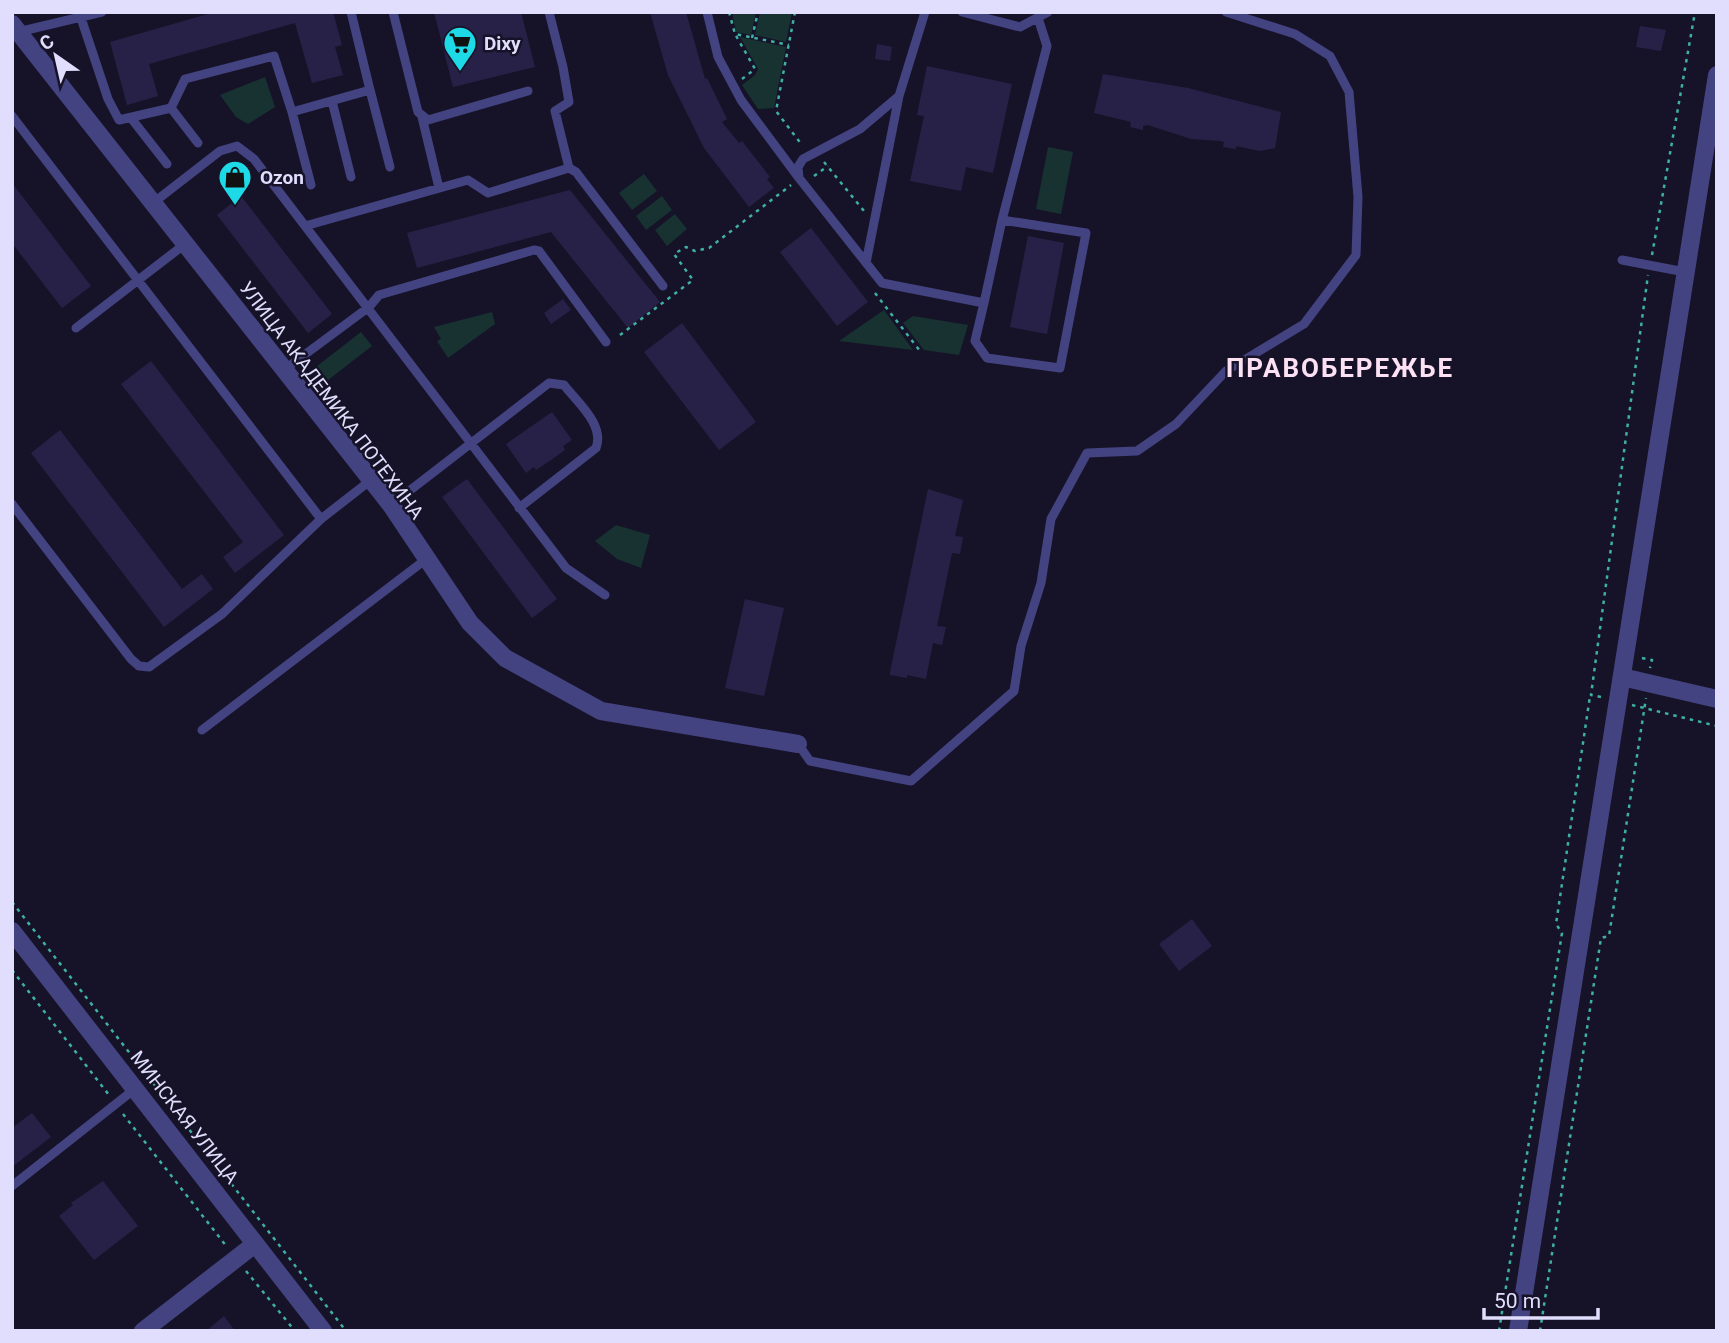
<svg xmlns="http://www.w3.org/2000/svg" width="1729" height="1343" viewBox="0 0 1729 1343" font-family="Roboto,sans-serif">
<rect width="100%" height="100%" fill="#161328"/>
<path fill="#173230" d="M732 12H756L751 35 736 32Z
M760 12H792L786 42 755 35Z
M740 37 786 47 774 108 758 109 742 85 755 75 758 69Z
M265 77 275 107 248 124 236 117 220 95Z
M1048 147 1073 152 1061 214 1036 209Z
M644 174 657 191 632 210 619 193Z
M662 196 672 210 646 230 636 216Z
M675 214 687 229 667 246 655 230Z
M884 310 913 350 839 341Z
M492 312 495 324 448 358 437 341 441 339 434 327Z
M913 316 968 325 959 355 924 350 903 323Z
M361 332 372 346 323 384 312 370Z
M616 525 650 535 641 568 617 559 595 541Z"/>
<path fill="#282147" d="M215 12H333L342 45 335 47 343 75 312 83 295 23 149 64 158 96 127 105 110 42Z
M434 12H521L535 67 453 87Z
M650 12H686L705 79 707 78 727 119 722 122 739 143 742 141 770 177 767 179 774 188 749 207 704 148 668 75Z
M1640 26 1666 30 1661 51 1636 47Z
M877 44 892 47 890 61 875 59Z
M927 66 1012 84 993 173 966 167 961 191 910 181 924 116 917 115Z
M1103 74 1188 88 1281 112 1275 148 1260 151 1236 146V149L1223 147 1224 142 1220 141 1191 139 1148 125 1143 126V130L1130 127 1131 122 1094 113Z
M12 183 91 286 62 308 12 243Z
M570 190 660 302 628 328 551 232 417 268 407 233Z
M241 196 332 314 308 333 217 215Z
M811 228 868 302 837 326 780 252Z
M1028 236 1064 243 1047 334 1010 327Z
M563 299 571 310 551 324 544 313Z
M682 323 756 422 719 450 644 352Z
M151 361 284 535 235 573 223 557 243 542 121 384Z
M552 412 572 440 563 446 565 450 551 460 536 470 534 467 526 473 506 444Z
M60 430 182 589 202 574 213 589 164 627 31 453Z
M467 479 557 599 532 618 442 497Z
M928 489 963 500 955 536 963 537 960 554 952 553 937 626 946 627 942 645 933 643 926 679 907 675V678L890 675V672Z
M745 599 784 608 764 696 725 688Z
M1192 919 1212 946 1179 971 1159 944Z
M32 1113 51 1137 12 1167V1128Z
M103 1181 138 1226 94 1260 59 1216 73 1205 71 1203Z
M224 1316 235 1331H206Z"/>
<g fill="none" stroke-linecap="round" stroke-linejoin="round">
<path stroke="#3eb0a5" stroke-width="2.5" stroke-dasharray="3.5 5" stroke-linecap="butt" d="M729 12 735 34
M795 12 776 111 802 145
M752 38 758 12
M742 79 755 69 735 34 789 45
M824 162 864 211
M814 176 828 166
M1652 255 1695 12
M875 293 920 351
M620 335 693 280 674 254 686 247 695 251 709 248 791 185
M1642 658 1652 660 1650 668
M1601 697 1591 695 1648 275
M1632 705 1717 726
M12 902 346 1331
M12 970 109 1095
M123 1114 227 1247
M246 1271 295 1331
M1499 1331 1562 933 1556 924 1590 696
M1540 1331 1601 938 1609 936 1646 698"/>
<path stroke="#444382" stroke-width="9" d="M393 12 418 112 428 120 528 91
M549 12 563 67 569 102 555 111 569 168
M707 12 718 57 741 100 799 178 798 167 803 159 860 129 899 96 925 12
M962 12 1020 27 1048 12
M81 18 108 99 119 120 171 108 185 79 274 56 292 112 370 90 351 12
M18 32 102 12
M370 90 390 167
M332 101 351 177
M171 108 198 143
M292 112 311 185
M12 116 321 519
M422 117 439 188
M131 118 167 164
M799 178 882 283 984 303 1002 220 1086 233 1060 368 987 358 975 341 984 303
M153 203 220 151 237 146 254 159 566 568 605 595
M1002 220 1047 46 1038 18
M305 226 468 180 488 193 569 168 576 172 663 286
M1622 260 1685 272
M866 263 899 96
M76 328 185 244
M284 370 369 307 379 295 534 250 539 251 606 342
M12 504 131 659 139 666 149 667 222 614 321 519 371 480
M391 505 549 383 564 385C577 402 605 425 596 448L519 508
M202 730 425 560
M798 744 810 761 911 781 1014 691 1021 646 1041 583 1051 519 1087 453 1137 451 1176 424 1226 371 1304 324 1356 255 1358 197 1349 92 1330 56 1295 34 1226 12
M12 1186 136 1088"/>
<path stroke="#444382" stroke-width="18" d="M12 24 391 505 470 623 505 658 601 711 798 744
M1622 677 1717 699
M12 931 323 1331
M143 1331 255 1244"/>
<path stroke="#444382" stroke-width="18" d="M1518 1331 1717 75"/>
</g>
<defs>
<symbol id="supermarket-pin" viewBox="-11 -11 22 30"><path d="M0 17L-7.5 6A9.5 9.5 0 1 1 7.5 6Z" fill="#1edae7" stroke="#161328"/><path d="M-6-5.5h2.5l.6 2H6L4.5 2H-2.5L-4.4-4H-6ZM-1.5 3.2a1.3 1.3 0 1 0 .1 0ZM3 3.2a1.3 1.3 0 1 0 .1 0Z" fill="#111"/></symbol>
<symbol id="shop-pin" viewBox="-11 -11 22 30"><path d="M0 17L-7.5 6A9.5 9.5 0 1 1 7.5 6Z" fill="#1edae7" stroke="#161328"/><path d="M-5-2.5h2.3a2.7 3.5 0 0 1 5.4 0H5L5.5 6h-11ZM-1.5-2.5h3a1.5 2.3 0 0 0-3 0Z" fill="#111"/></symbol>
</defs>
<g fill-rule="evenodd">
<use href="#supermarket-pin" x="441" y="24" width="38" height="52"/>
<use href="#shop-pin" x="216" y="158" width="38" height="52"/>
</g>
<g text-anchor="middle" stroke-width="5" stroke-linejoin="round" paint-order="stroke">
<g font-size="19" font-weight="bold" fill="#e0defc" stroke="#161328" text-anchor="start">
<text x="484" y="50">Dixy</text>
<text x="260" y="184">Ozon</text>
</g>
<g font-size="19" fill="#e0defc" stroke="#161328">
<text transform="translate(332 400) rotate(53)" y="7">УЛИЦА АКАДЕМИКА ПОТЕХИНА</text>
<text transform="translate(185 1117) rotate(52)" y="7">МИНСКАЯ УЛИЦА</text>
</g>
<g font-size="26" font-weight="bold" letter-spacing="2" fill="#fce0f3" stroke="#161328">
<text x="1340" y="377">ПРАВОБЕРЕЖЬЕ</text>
</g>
</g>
<rect width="1729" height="1343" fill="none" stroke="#e0defc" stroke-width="28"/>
<g transform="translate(56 56) rotate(326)" stroke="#161328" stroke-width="5" paint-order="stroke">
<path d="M0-5L12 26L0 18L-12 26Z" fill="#e0defc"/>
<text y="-10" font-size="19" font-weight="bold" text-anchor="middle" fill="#e0defc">С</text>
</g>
<path d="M1484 1308v10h114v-10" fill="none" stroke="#e0defc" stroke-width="3.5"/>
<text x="1494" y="1308" font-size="21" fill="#e0defc" stroke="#161328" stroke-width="5" paint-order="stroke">50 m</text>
</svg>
